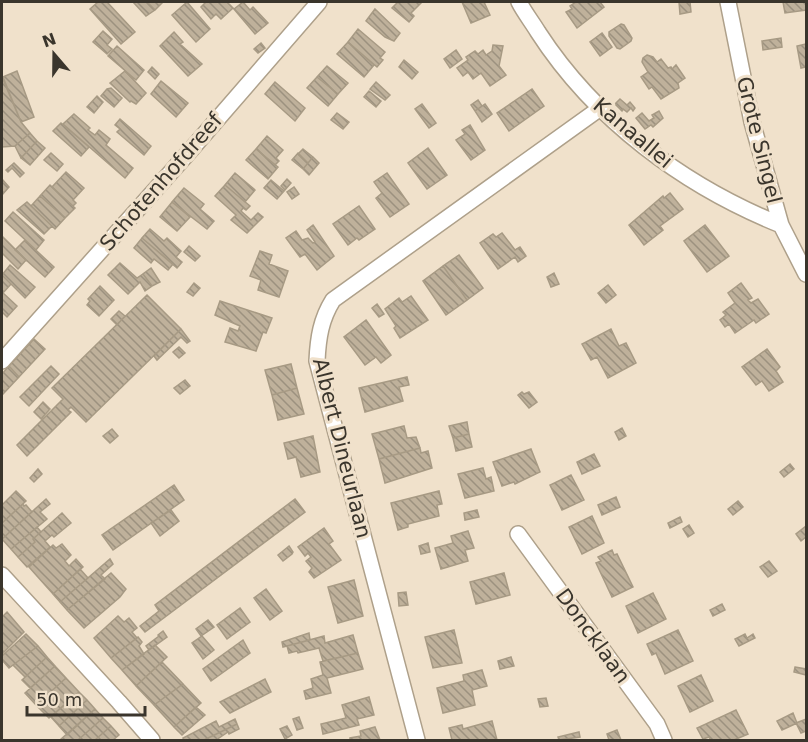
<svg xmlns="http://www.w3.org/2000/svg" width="808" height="742" viewBox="0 0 808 742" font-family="'DejaVu Sans',sans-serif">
<defs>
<pattern id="building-back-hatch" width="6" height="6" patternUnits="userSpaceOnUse" patternTransform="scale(1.5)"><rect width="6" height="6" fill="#bfb19b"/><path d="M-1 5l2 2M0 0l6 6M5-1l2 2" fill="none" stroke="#9c917f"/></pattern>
</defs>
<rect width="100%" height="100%" fill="#f0e1cb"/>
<path fill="url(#building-back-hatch)" stroke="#a79a84" stroke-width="1.5" d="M98 2H107L135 32 121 44 90 9Z
M133 2H147L155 10 146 16Z
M147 2H160L162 3 155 10Z
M187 2 210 29 196 42 172 15Z
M206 2H227L233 8 221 19 216 14 211 19 201 7Z
M243 2 250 10 253 7 268 23 255 34 234 9Z
M398 2H422L411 13 414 16 409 22 392 8Z
M462 2H484L490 15 471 23Z
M576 2H600L604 7 577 28 566 12 572 9 570 6Z
M679 2H690L691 12 680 14Z
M783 2H806V10L785 13Z
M375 9 400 33 394 41 385 37 366 21Z
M621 24 624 25 632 38 631 41 620 49 617 48 609 36V32Z
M358 29 385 52 380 58 383 60 377 67 348 42Z
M103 31 112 39 107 45 112 49 107 54 93 42Z
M174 32 183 42 180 44 202 64 188 76 160 46Z
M602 33 612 47 600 56 590 42Z
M781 38 782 47 763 50 762 41Z
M348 42 374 65 364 77 337 54Z
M261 43 265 48 258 53 254 49Z
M806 44V67L801 68 797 46Z
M493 45 503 46 499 66 506 75 490 86 481 73 473 79 468 72 463 76 457 68 468 60 466 57 475 51 478 54 483 50 486 55 492 51Z
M117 46 144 70 136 80 108 56Z
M456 50 462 59 450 68 444 59Z
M647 55 653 57 657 62 661 59 668 68 671 67 672 69 676 65 685 78 678 83 679 88 661 99 652 87 649 89 641 77 648 72 642 62 643 58Z
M404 60 418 72 412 79 399 67Z
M327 66 348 83 338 94 317 77Z
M152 67 159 74 155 79 148 72Z
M17 71 34 117 21 122 3 77Z
M125 71 146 93 136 104 131 101 130 102 110 83Z
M2 77 21 122 30 133 15 146 2 147Z
M317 77 338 94 328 106 307 88Z
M161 81 188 103 176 117 151 94Z
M275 82 305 108 295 121 265 94Z
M376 82 390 95 385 100 370 89Z
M111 88 122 98 114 107 101 96 107 89Z
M532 89 544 106 509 131 497 113Z
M369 91 381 101 376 107 364 97Z
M97 96 103 102 94 113 87 107Z
M620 99 627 105 630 102 635 108 633 111 631 108 627 112 623 109 622 111 615 104Z
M478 100 482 106 475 111 471 105Z
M422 104 436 123 429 128 415 109Z
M485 104 492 114 482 122 475 111Z
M659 111 663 118 653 127 651 125 645 129 636 118 642 113 649 121 654 118 652 115Z
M337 113 349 122 343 129 331 120Z
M74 114 90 128 88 130 95 135 99 130 110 139 106 145 133 168 125 178 63 124Z
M120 119 151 146 144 155 117 132 120 129 115 125Z
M61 123 89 147 81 156 53 131Z
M470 125 485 150 471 160 456 140 465 134 462 130Z
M30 133 37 141 21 158 15 146Z
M267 136 283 150 276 158 279 161 275 165 256 149Z
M37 141 45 148 30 165 21 158Z
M428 148 447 175 427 189 408 163Z
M256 149 278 167 268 179 246 160Z
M303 149 313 157 308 163 298 154Z
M51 153 63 164 57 171 44 160Z
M298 153 308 163 303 169 292 160Z
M313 157 319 163 309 175 303 169Z
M14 163 24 173 20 177 12 168 8 172 6 170Z
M66 172 84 188 73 200 76 203 73 206 52 187Z
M235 173 255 190 245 202 225 185Z
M387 173 409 204 390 217 376 198 382 193 374 182Z
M2 179 9 187 2 195Z
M287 179 291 183 285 190 281 186Z
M271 180 284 191 277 199 264 188Z
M50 185 75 208 65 218 40 196Z
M225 185 250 206 246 210 243 208 241 211 251 220 258 213 263 217 247 233 231 220 236 215 215 196Z
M294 187 299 194 292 199 287 192Z
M184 188 204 204 200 209 214 221 207 229 172 202Z
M670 193 683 209 660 226 663 230 644 245 629 225 663 196 664 198Z
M40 196 65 218 55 229 31 206Z
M27 202 52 226 44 234 17 210Z
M172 202 190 217 177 231 160 217Z
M359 206 375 229 359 240 357 238 348 245 333 224Z
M13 212 44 240 36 250 5 221Z
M313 225 334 256 317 270 305 254 300 257 286 238 296 231 302 240 308 238 313 243 315 242 307 230Z
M705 225 729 256 707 272 684 241Z
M150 229 164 241 167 238 181 251 176 257 182 262 177 268 142 238Z
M502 233 515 250 520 247 526 256 518 262 515 257 498 269 480 243 493 234 496 237Z
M2 236 26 260 18 269 2 253Z
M142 238 173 264 168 270 154 259 151 263 134 248Z
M25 240 54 267 45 277 15 250Z
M189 246 200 256 195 261 184 252Z
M260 251 272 255 269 264 288 271 279 297 258 290 261 280 250 276Z
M459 255 483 288 467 300 443 266Z
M120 263 137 278 143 274 152 286 145 291 140 282 128 294 108 275Z
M10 265 35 287 25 298 2 275Z
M443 266 467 300 446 315 423 281Z
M151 268 160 282 152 286 143 274Z
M554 273 559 284 551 287 547 277Z
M2 275 11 284 3 293 2 292Z
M194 283 200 288 193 296 187 292Z
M741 283 752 298 748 300 751 303 758 299 769 314 756 323 754 320 735 333 729 324 725 327 720 320 726 315 723 312 735 303 728 293Z
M608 285 616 295 606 303 598 293Z
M100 286 114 300 99 316 87 305 90 301 88 299Z
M2 292 17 306 7 317 2 312Z
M147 295 181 329 86 422 71 407 68 410 71 412 27 456 17 445 63 399 52 388Z
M411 296 428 320 400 338 394 328 396 326 385 309 399 298 402 302Z
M220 301 272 318 266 333 263 332 256 351 225 342 230 328 238 331 240 326 215 315Z
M377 304 384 314 379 317 372 308Z
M119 311 125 316 117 325 111 319Z
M366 320 391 355 381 363 376 357 365 365 344 337Z
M181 329 190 341 187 343 181 337 157 360 154 356Z
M611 329 619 346 626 343 636 363 608 378 597 357 591 360 582 344Z
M34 339 45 349 19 377 9 366Z
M179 347 185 353 179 358 173 352Z
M767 349 780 367 776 371 783 382 769 391 762 381 756 385 742 367Z
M291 364 297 388 272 395 265 370Z
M9 366 19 377 2 395V374Z
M51 366 59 374 29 406 20 397Z
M407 377 409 385 399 387 403 401 365 412 359 388Z
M185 380 190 386 180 394 174 388Z
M297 388 304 414 278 420 272 395Z
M522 392 524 394 529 392 537 402 529 408 518 395Z
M43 402 50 409 41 419 34 412Z
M467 422 469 434 453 438 449 426Z
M404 426 407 438 416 437 420 448 379 459 372 434Z
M622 428 626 436 619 440 615 432Z
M112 429 118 436 110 443 103 436Z
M469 434 472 447 456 451 453 438Z
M313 436 320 472 301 477 296 457 288 459 284 443Z
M420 448 421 453 428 451 432 468 385 483 379 459Z
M531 449 540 472 515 484 514 482 502 486 493 462Z
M594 454 600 466 582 474 577 462Z
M790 464 794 469 784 477 780 472Z
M483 468 486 479 491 477 494 491 465 498 458 474Z
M38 469 42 474 34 482 30 478Z
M571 475 584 500 562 510 550 485Z
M174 485 184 500 113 550 102 535Z
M16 491 26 501 2 523V505Z
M439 491 442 504 437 505 439 516 408 524V527L398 530 391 503Z
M616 497 620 507 602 515 598 505Z
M46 499 50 504 40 512 47 519 11 549 2 539Z
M295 499 305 512 145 632 140 626 159 611 155 605Z
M738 501 743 507 733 515 728 509Z
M23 504 24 506 26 505 32 512 2 539V523Z
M171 510 179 521 160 536 151 523Z
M477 510 479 517 465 520 464 513Z
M62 513 71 523 54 537 52 535 45 541 50 547 27 567 18 557 35 542 33 539Z
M592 516 604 543 582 554 569 527Z
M680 517 682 522 670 528 668 523Z
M689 525 694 533 688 537 683 529Z
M806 526V537L801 541 796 534Z
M37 527 41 532 33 539 35 542 18 557 11 549Z
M324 528 333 541 329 544 341 560 314 578 309 572 312 568 306 561 311 557 308 553 305 556 298 547Z
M468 531 474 548 465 550 468 561 441 569 435 548 453 543 451 536Z
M428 543 430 552 421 554 419 546Z
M62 544 71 555 65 561 69 566 76 559 83 567 53 594 29 567 53 545 56 548Z
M289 546 293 552 292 554 283 561 278 555Z
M612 550 614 555 617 554 633 587 612 597 596 563 601 561 598 557Z
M110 559 113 564 101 575 105 579 67 610 60 602Z
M769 561 777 571 768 577 760 567Z
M80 569 88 578 60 602 53 594Z
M111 573 126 589 120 597 84 628 67 610Z
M504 573 510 595 476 604 470 582Z
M354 580 363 616 338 623 328 587Z
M266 589 282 611 270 620 254 598Z
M406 592 408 605 399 606 398 593Z
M653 593 666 619 638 633 626 606Z
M722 604 725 610 713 616 710 610Z
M240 608 250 622 227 639 217 625Z
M7 612 24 632 2 654V617Z
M118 616 124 622 129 618 137 628 132 632 137 638 111 658 94 638Z
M208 620 214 627 201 636 196 629Z
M454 630 462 663 433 668 425 637Z
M678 630 693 661 665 674 656 653 652 655 647 644Z
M163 631 167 637 149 650 146 646 159 636 158 635Z
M309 633 310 640 283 647 282 642Z
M26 634 38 646 9 668 2 660V656Z
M745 634 747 638 753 634 755 638 739 646 735 639Z
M353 635 358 653 323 661 319 648 298 653 297 651 289 653 287 646 324 636 325 643Z
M202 636 214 650 203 659 192 643Z
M138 637 142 642 139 646 144 654 122 670 111 658Z
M243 640 250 653 211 681 203 669Z
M155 645 167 657 136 686 122 670Z
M38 646 47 657 25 677 13 665Z
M358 653 363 669 327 678 331 693 306 699 304 691 313 688 311 679 323 675 320 662Z
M47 657 55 666 30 688 22 680Z
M511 657 514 666 500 669 498 661Z
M162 662 183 684 154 705 136 686Z
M55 666 66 678 36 705 25 693Z
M795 667 806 669V675L794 672Z
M482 670 487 686 472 690 475 705 443 713 437 688 464 681 463 675Z
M701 675 713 701 690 712 678 686Z
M66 678 79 692 49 718 36 705Z
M265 679 271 692 230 713 220 702Z
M183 684 201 703 174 727 154 705Z
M79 692 87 700 59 726 51 717Z
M369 697 374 715 357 719 359 725 323 734 321 724 346 718 342 705Z
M546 698 548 706 540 707 538 699Z
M87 700 95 709 67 735 59 726Z
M196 707 205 715 182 735 174 727Z
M95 709 103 718 78 740H60Z
M736 710 748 734 734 740H711L709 737 703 739 697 728Z
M793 713 797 723 782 730 777 721Z
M299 717 303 728 297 730 293 719Z
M103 718 111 726 95 740H78Z
M235 719 237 724 204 740H184L183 738 216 721 219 727Z
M806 719V731L801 733 796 723Z
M492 721 497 740H452L449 728 462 725 463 729Z
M237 724 239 729 229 734 228 732 216 740H204Z
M111 726 119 735 113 740H95Z
M287 726 292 735 285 739 280 729Z
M375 727 380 740H350V738L361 736 360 731Z
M617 730 621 740H609L607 734Z
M579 732 580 737 559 740 558 737Z"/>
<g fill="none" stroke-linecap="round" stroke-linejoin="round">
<defs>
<path id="street" d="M519 2C524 12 532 22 538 32 595 120 684 186 781 225
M728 2 752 122 781 225 806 274
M2 361 189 152 319 2
M518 534 657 724 664 740
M2 575 119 702 152 740
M417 740 317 361C318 338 321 319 333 300L599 109"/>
</defs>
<use href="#street" stroke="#aea08a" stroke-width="18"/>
<use href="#street" stroke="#fff" stroke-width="15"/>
</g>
<g text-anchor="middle" stroke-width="6" stroke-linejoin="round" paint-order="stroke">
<g font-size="21" fill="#3a352c" stroke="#f0e1cb">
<text transform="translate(633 133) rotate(40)" y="7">Kanaallei</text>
<text transform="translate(759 140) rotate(76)" y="7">Grote Singel</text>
<text transform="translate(161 182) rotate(-49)" y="7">Schotenhofdreef</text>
<text transform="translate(342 448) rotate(76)" y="7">Albert Dineurlaan</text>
<text transform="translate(593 636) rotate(54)" y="7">Doncklaan</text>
</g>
</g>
<rect width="808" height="742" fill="none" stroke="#3a352c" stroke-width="6"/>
<g transform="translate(54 54) rotate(340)" stroke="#f0e1cb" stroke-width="4.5" paint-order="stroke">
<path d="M0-4.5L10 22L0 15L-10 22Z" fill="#3a352c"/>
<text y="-9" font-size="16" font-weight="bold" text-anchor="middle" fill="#3a352c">N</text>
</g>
<path d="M27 706v9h118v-9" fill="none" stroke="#3a352c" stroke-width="3"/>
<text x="36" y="706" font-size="18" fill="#3a352c" stroke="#f0e1cb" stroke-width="4.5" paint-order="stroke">50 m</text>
</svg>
